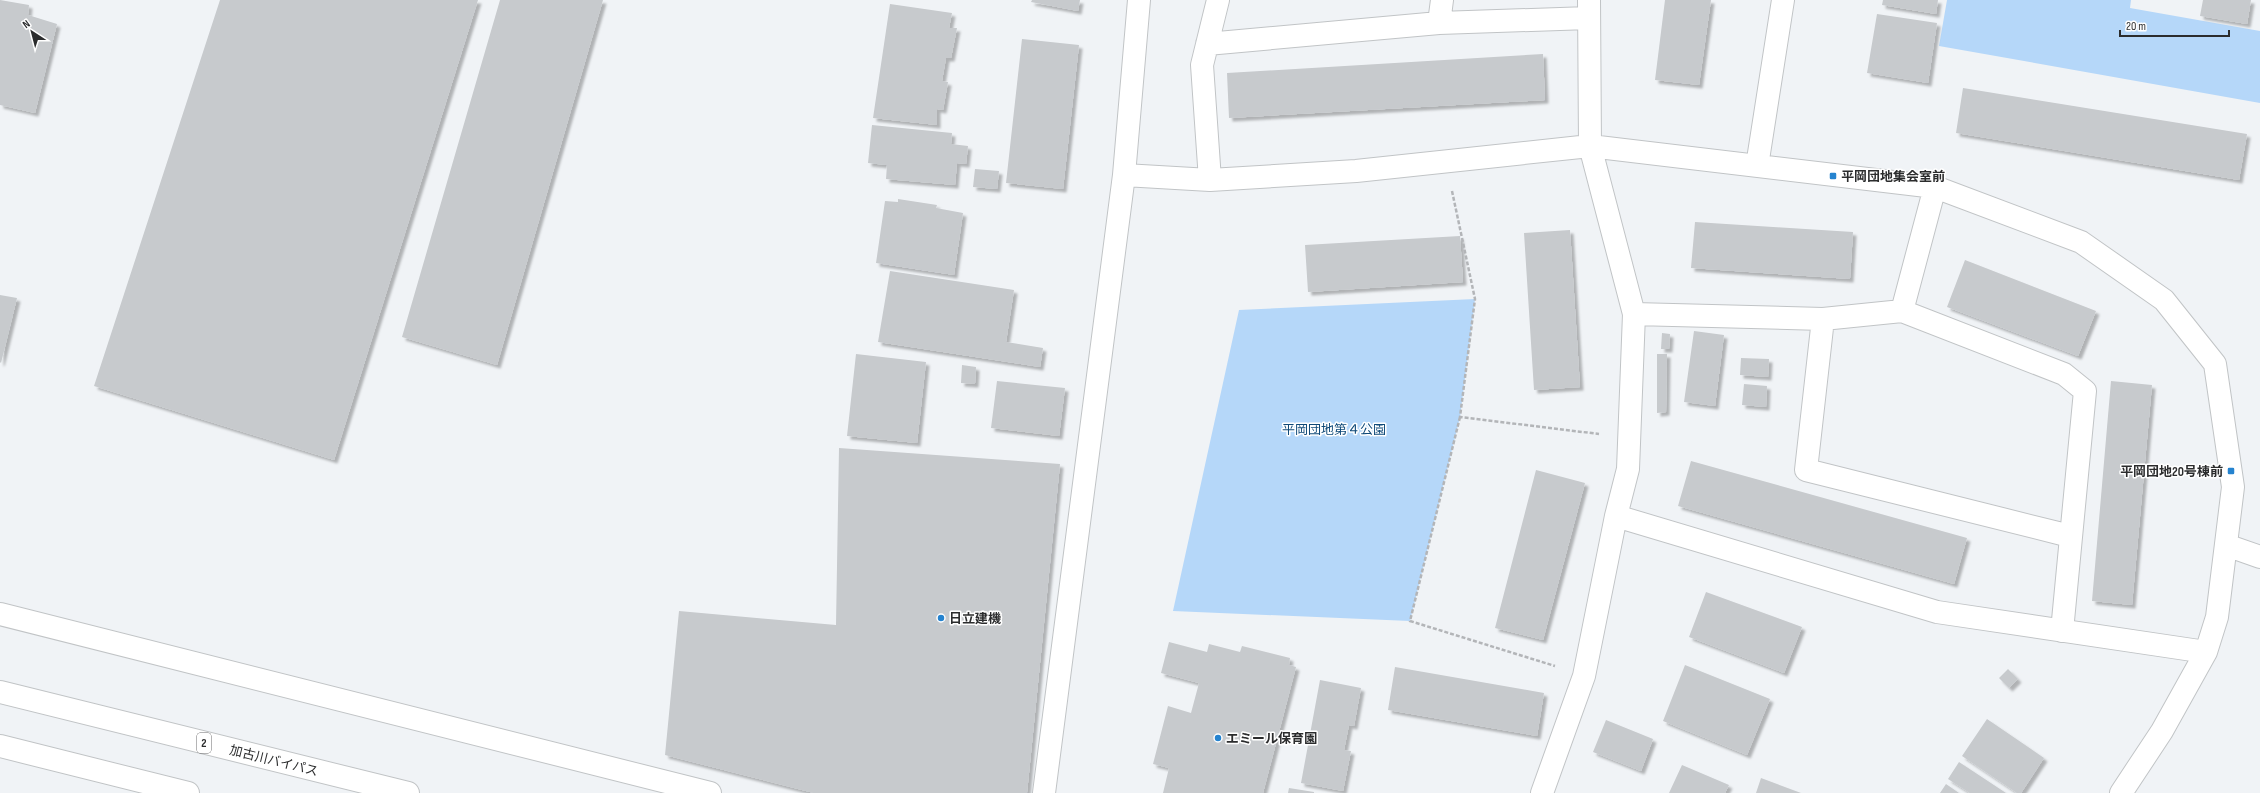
<svg xmlns="http://www.w3.org/2000/svg" width="2260" height="793" viewBox="0 0 2260 793" font-family="'Sofia Sans Condensed','Noto Sans JP',sans-serif">
<defs>
<filter id="shadow"><feDropShadow dx="3.5" dy="3.5" stdDeviation="1" flood-color="#0004"/></filter>
</defs>
<rect width="100%" height="100%" fill="#f0f3f6"/>
<path fill="#b5d7f9" d="M1947 0H2131L2130 8 2260 31V103L1939 46Z
M1475 299 1460 417 1410 621 1173 611 1239 310Z"/>
<path fill="#c7cacd" filter="url(#shadow)" d="M0 0 29 5 28 15 57 24 35 113 0 105Z
M220 0H478L334 460 94 386Z
M500 0H603L497 365 402 337Z
M1032 0H1080L1078 11 1031 2Z
M1665 0H1711L1699 85 1655 80Z
M1883 0H1938L1936 14 1882 5Z
M2203 0H2251L2247 24 2200 16Z
M890 4 952 13 949 28H957L951 58H946L942 81 948 82 943 110 937 109V125L873 118Z
M1877 14 1937 23 1928 83 1867 73Z
M1022 39 1079 45 1063 189 1006 183Z
M1543 54 1545 100 1229 118 1227 73Z
M1963 88 2247 134 2239 180 1956 133Z
M872 125 952 133 951 144 968 146 966 164 957 163 955 185 886 179 887 165 868 163Z
M975 169 999 171 997 189 973 187Z
M898 199 937 205 936 208 963 213 954 275 876 263 885 201 898 202Z
M1695 222 1853 232 1850 279 1691 268Z
M1570 230 1580 387 1534 390 1524 233Z
M1460 236 1463 282 1308 292 1305 245Z
M1965 260 2096 311 2078 356 1947 307Z
M890 271 1014 290 1006 342 1043 348 1040 367 878 342Z
M0 295 17 298 1 363 0 362Z
M1694 331 1724 335 1715 406 1684 402Z
M1662 333 1670 334 1669 349H1661Z
M856 354 926 362 917 443 847 436Z
M1657 354H1667L1666 412 1657 413Z
M1741 358 1769 359 1768 377 1740 375Z
M962 365 976 367 975 384 961 383Z
M997 381 1065 388 1059 436 991 428Z
M2111 381 2152 385 2132 605 2092 601Z
M1744 384 1767 386 1766 407 1742 405Z
M839 448 1060 464 1027 793H814L665 755 679 611 836 625Z
M1691 461 1967 538 1954 584 1678 506Z
M1536 470 1585 483 1543 640 1495 628Z
M1706 592 1802 627 1784 673 1689 637Z
M1169 642 1207 652 1209 644 1240 652 1242 646 1290 658 1289 665 1296 667 1263 793H1163L1169 768 1153 764 1168 706 1191 713 1199 683 1161 673Z
M1685 665 1770 699 1747 755 1663 721Z
M1395 667 1544 693 1537 736 1388 710Z
M2008 669 2018 679 2009 688 1999 678Z
M1320 680 1361 688 1354 726 1349 725 1344 750 1351 751 1343 791 1301 783Z
M1987 719 2044 758 2021 793H2017L1962 756Z
M1606 720 1653 739 1641 771 1593 752Z
M1959 762 2006 793H1970L1948 779Z
M1682 765 1729 785 1725 793H1669Z
M1761 778 1801 793H1756Z
M1946 784 1959 793H1940Z
M1289 788 1314 792V793H1288Z"/>
<g fill="none" stroke-linecap="round" stroke-linejoin="round">
<defs>
<path id="minor" d="M1439 23 1442 0
M1207 44 1439 23 1589 18
M1757 166 1783 0
M1124 175 1210 180 1356 171 1590 146 1935 187 2081 242 2164 300 2215 364 2233 487 2217 617 2206 652 2162 731 2121 793
M1210 180 1202 65 1218 0
M1902 311 1935 187
M1634 314 1823 319 1806 470 2070 536
M1823 319 1902 311 2064 374 2085 391 2062 631
M1616 516 1937 612 2206 652
M2226 545 2260 557
M0 614 710 793
M1044 793 1124 175 1139 0
M1542 793 1584 676 1616 516 1628 469 1634 314 1590 146 1589 0"/>
<path id="highway" d="M0 692 408 793
M0 746 188 793"/>
</defs>
<use href="#minor" stroke="#c1c4c6" stroke-width="24"/>
<use href="#highway" stroke="#c1c4c6" stroke-width="24"/>
<path stroke="#b3b5b8" stroke-width="2.5" stroke-dasharray="4 2" stroke-linecap="butt" d="M1452 191 1475 299 1460 417 1599 434
M1460 417 1410 621 1555 666"/>
<use href="#minor" stroke="#fff" stroke-width="22"/>
<use href="#highway" stroke="#fff" stroke-width="22"/>
</g>
<g fill="#2583cf" stroke="#fff" stroke-width="1.5">
<rect x="1829" y="172" width="8" height="8" rx="2"/>
<rect x="2227" y="467" width="8" height="8" rx="2"/>
<circle cx="941" cy="618" r="4"/>
<circle cx="1218" cy="738" r="4"/>
</g>
<g text-anchor="middle" stroke-width="3" stroke-linejoin="round" paint-order="stroke">
<rect fill="#fff" stroke="#6b6b6c" stroke-width="1" x="197" y="733" width="14" height="20" rx="3"/>
<g font-size="12" font-weight="bold" fill="#2b2c2d">
<text x="204" y="747">2</text>
</g>
<g font-size="13" font-weight="bold" fill="#2b2c2d" stroke="#fff" text-anchor="start">
<text x="1841" y="181">平岡団地集会室前</text>
<text x="2223" y="476" text-anchor="end">平岡団地20号棟前</text>
<text x="949" y="623">日立建機</text>
<text x="1226" y="743">エミール保育園</text>
</g>
<g font-size="13" fill="#0f4978" stroke="#fff">
<text x="1334" y="434">平岡団地第４公園</text>
</g>
<g font-size="13" fill="#2b2c2d" stroke="#fff">
<text transform="translate(274 760) rotate(14)" y="5">加古川バイパス</text>
</g>
</g>
<g transform="translate(32 32) rotate(324)" stroke="#ffffff" stroke-width="3" paint-order="stroke">
<path d="M0-3L7 15L0 10L-7 15Z" fill="#2b2c2d"/>
<text y="-6" font-size="11" font-weight="bold" text-anchor="middle" fill="#2b2c2d">N</text>
</g>
<path d="M2120 30v6h109v-6" fill="none" stroke="#2b2c2d" stroke-width="2"/>
<text x="2126" y="30" font-size="12" fill="#2b2c2d" stroke="#ffffff" stroke-width="3" paint-order="stroke">20 m</text>
</svg>
